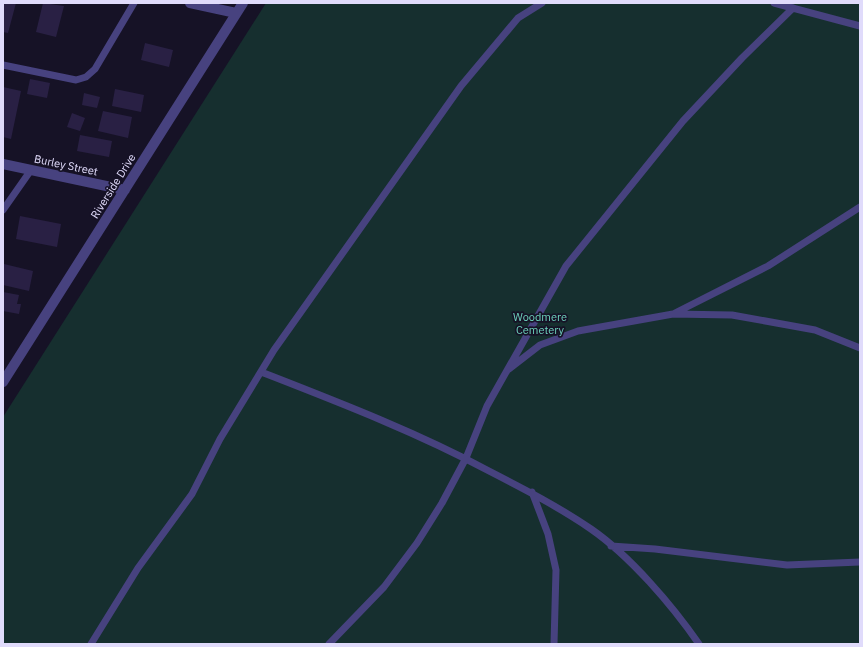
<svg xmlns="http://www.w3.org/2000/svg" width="863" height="647" viewBox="0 0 863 647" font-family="'IBM Plex Sans',sans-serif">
<rect width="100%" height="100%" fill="#161226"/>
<path fill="#162f2f" d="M266 3H860V644H3V417Z"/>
<path fill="#292044" d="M3 3H16L8 33 3 32Z
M43 3 64 6 56 37 36 32Z
M145 43 173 50 169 67 141 60Z
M30 79 50 83 47 98 27 94Z
M3 87 21 91 11 139 3 137Z
M115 89 144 95 141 112 112 106Z
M84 93 100 97 97 108 82 105Z
M103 111 132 117 128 138 98 131Z
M72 113 85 118 80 131 67 127Z
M80 135 112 141 109 157 77 151Z
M20 216 61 224 57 247 16 239Z
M4 264 33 271 29 291 3 285Z
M3 292 19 295 17 304H21L19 314 3 311Z"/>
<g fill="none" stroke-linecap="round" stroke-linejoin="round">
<path stroke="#47427f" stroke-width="7" d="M774 3 860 26
M3 65 76 80 86 77 95 69 134 3
M3 210 31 170
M675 313 768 266 860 207
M509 369 540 345 578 331 673 314 732 315 815 330 860 348
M261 372C338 402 416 432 489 471 524 489 559 507 591 529 630 556 672 605 699 644
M532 492 548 534 556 570 554 644
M611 546 655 549 787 565 860 562
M91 644 138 568 192 494 220 439 274 350 461 86 518 18 542 3
M329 644 384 587 417 543 442 503 466 458 487 406 566 266 683 121 742 58 793 8"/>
<path stroke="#47427f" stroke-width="10" d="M190 3 236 13
M3 164 125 190
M3 382 243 3"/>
</g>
<g text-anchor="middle" stroke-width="3.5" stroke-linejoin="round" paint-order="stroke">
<g font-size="11" fill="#e0dbfb" stroke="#161226">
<text transform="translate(66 165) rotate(12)" y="4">Burley Street</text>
<text transform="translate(113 186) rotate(-58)" y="4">Riverside Drive</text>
</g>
<g font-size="11" fill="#6ed4be" stroke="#161226">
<text x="540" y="321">Woodmere<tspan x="540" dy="13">Cemetery</tspan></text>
</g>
</g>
<rect width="863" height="647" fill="none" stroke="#e0dbfb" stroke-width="8"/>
</svg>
